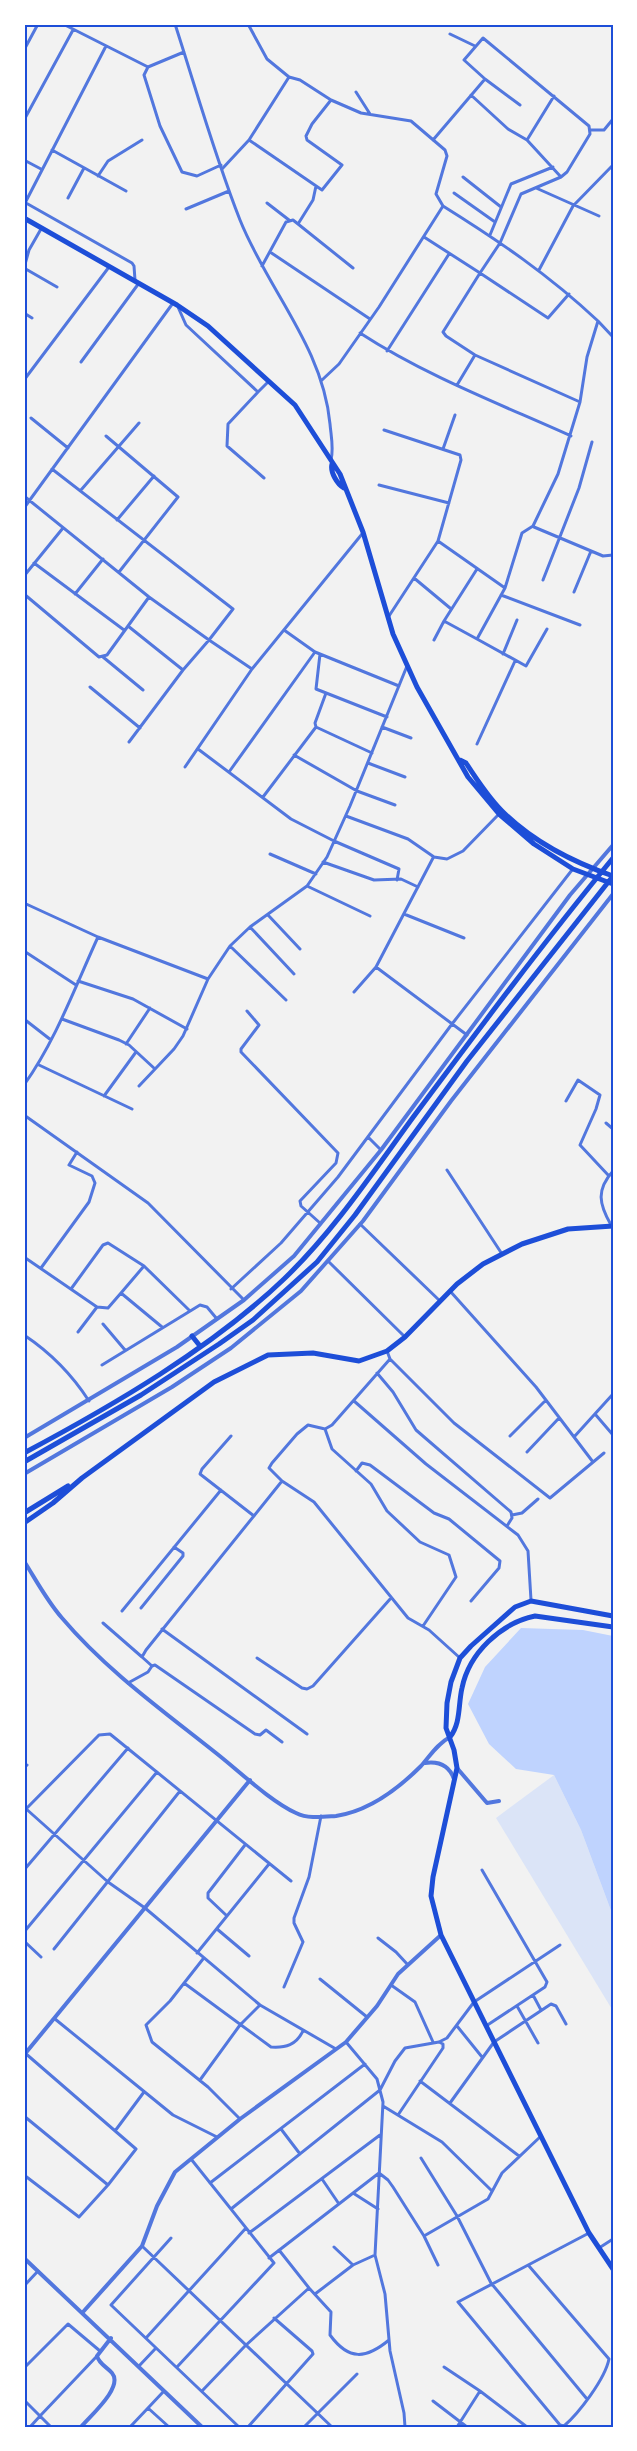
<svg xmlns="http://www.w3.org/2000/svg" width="637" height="2451" viewBox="0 0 637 2451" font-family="Helvetica,sans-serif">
<rect width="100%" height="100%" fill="#f2f2f2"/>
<path fill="#dbe4f7" d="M554 1775 581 1830 613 1916V2011L496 1818Z"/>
<path fill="#bfd3fe" d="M521 1628 583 1630 613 1636V1916L581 1830 554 1775 516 1769 489 1744 468 1704 485 1667Z"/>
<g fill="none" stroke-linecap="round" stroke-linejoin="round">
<path stroke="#5277de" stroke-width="3" d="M63 24 148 67 184 52
M175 24C196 89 215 157 240 220 268 290 323 347 330 424 331 436 334 448 331 460
M248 24 267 59 289 77
M450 34 475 46
M24 50 38 24
M148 67 144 75 160 126 182 172 197 176 221 165
M356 92 370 114
M471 95 508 129 527 140
M554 96 527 140 561 177
M331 100 300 80 289 77 249 140 322 190 342 165 307 140 306 136 312 124 331 100 361 113 411 121 445 150 447 156 436 194 443 206
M24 120 73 30
M590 130H604L613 119
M433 140 485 79 520 105
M52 150 126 191
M24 160 41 169
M222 169 249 140
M98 176 108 161 142 140
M463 177 501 207
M536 188 599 216
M454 193 495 222
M68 198 84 168
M26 203 132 263 134 266 135 280
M267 203 289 220
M24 205 106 46
M186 209 229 191
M298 224 313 200 316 186
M490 235 511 184 553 167
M424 237 480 273 500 243 521 194 561 177 567 172 590 134 589 126 483 38 464 60 485 79
M270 252 370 319
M262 266 286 222 293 220 353 268
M24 268 29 250 41 229
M24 268 57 287
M539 270 573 206 613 165
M569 294 548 318 480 273 443 332 446 336 475 355 580 402
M178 307 186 325 258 392 269 381
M24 313 32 318
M598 321 613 337
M360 333C426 376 500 404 571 436
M387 351 449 254
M81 362 139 283
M24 380 109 267
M322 380 339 364 379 307 443 206C499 241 549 275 598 321L587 357 580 402 558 474 533 526 522 533 505 588 438 541 389 616
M457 385 475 355
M258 392 228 424 227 446 264 478
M31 418 68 448
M384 430 460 455 461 460 438 541
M106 436 178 497 119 572
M443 449 455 415
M379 485 449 503
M81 490 139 423
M24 496 149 597 209 640 233 609 52 469
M24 508 173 303
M117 520 154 476
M534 527 603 556 613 555
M34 563 124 630
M477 569 444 621 477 639 505 588
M24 576 63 528
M414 578 450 608
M543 580 579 488 592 442
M574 592 591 551
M24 594 99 657 107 655 149 597
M75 594 103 559
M501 595 580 625
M128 626 183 670 209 640 252 669
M284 630 315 652 399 686
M477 639 526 666 547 629
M434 640 444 621
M320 654 316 689 387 717
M503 654 517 620
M103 657 143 690
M90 687 140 728
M326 693 315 723 316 727 372 753
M382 727 411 738
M129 742 183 670
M477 744 515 661
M198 749 291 819 334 841 399 869 397 880
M294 755 357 791 395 805
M368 763 405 777
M185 767 252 669 362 534
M229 772 315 652
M263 797 316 727
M346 816 408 839 434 857 447 859 463 851 499 814
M270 854 316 874
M323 862 374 880 401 879 418 887
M307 886 370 916
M24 903 98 937 208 979
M404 914 464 938
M268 915 300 949
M250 927 294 974
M230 946 286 1000
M24 951 76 985
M376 967 467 1035
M78 981 133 999 187 1029
M354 992 376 967 433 858
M247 1011 259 1025 241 1049V1052L338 1153 336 1163 300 1201 301 1206 320 1223
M24 1019 51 1040
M62 1019 119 1040 129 1045 155 1069
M126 1044 150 1008
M613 1054V1057
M39 1065 132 1109
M24 1085C56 1040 75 987 98 937
M139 1086 174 1049 183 1036 208 979 230 946 250 927 307 886 327 857 350 806 407 666
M104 1096 136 1052
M566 1101 578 1080 600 1095 596 1109 580 1145 609 1176
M24 1115 148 1203 244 1300
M606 1123 613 1129
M368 1137 381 1150
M447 1170 502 1254
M360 1224 440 1301
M611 1225C599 1204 596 1190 613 1171
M24 1257 97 1307 108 1308 121 1293 162 1327
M329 1262 405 1337
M41 1268 89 1202 95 1183 92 1176 69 1165 77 1152
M71 1289 103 1245 108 1243 144 1266 190 1311
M231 1289 281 1243 338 1177 452 1024 572 870
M450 1291 536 1387 593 1462
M121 1293 144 1266
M103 1324 125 1350
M78 1332 97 1307
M24 1335C51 1353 71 1373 89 1401
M390 1359 454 1423 550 1498 604 1453
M102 1365 200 1305 207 1307 217 1319
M377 1373 393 1392 416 1430 511 1512 512 1518 507 1526
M354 1401 426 1464 518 1535 528 1551 531 1600
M595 1414 613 1435
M325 1429 332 1449 371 1484 387 1511 420 1542 449 1555 456 1577 423 1626
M231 1436 202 1469 200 1474 254 1516
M510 1436 546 1400
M574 1437 613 1394
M527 1452 559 1418
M356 1471 362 1463 370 1465 434 1513 449 1519 500 1561 499 1568 471 1601
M282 1481 314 1502 408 1618 429 1630 460 1658
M512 1515 522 1513 538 1499
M141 1608 183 1556V1553L174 1547
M122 1611 221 1490
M103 1623 142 1657
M162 1629 307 1734
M257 1658 302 1688 307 1689 313 1686 391 1598
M152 1666 155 1665 255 1734 260 1735 266 1730 282 1742
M128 1683 148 1672 152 1666 142 1657 146 1650 282 1481 269 1468 272 1463 297 1434 308 1425 325 1429 332 1425 390 1359 387 1351
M24 1768 27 1765
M24 1807 108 1882 145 1908 260 2005 336 2049
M24 1811 99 1735 110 1734 291 1881
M24 1870 128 1748
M482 1870 547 1982 545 1987 486 2026
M227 1916 208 1898V1893L245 1845
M217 1929 249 1956
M24 1932 157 1772
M378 1938 396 1952 408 1965
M24 1941 41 1957
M54 1949 180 1791
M197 1953 269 1864
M203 1959 170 2001 146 2025 152 2042 208 2087 240 2119
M320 1979 367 2017
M184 1983 271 2047C286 2048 296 2045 303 2031
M391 1985 415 2002 433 2042
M284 1987 303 1942 294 1923V1918L309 1877 321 1816
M533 1995 541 2010
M517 2006 538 2043
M55 2019 173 2115 217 2137
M457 2026 482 2057
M346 2042 377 2079 383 2102 375 2255 385 2294 390 2351 404 2413 405 2427
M200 2080 240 2025 260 2005
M420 2081 519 2156
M450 2103 494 2042 551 2004 556 2006 566 2024
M383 2106 442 2142 492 2191
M398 2115 443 2048V2044L439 2042
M24 2116 108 2185
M281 2129 300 2154
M115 2131 144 2092
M421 2158 457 2216 491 2283 587 2399
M24 2175 79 2217 108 2185 136 2149 25 2053
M322 2179 339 2204
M210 2183 365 2064
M353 2193 378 2209
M231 2209 380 2090 395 2061 405 2048 439 2042 447 2038 474 2002 560 1945
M249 2233 380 2135
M424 2236 488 2199 502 2173 540 2137
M171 2238 111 2305 239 2427
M142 2246 332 2427
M334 2247 353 2265
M599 2248 613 2239
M279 2250 309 2288 331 2312 330 2335C349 2361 366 2359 389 2340
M269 2258 379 2173 388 2180 393 2187 424 2236 438 2265
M529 2266 609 2359C605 2379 579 2413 564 2426L560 2425 458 2302 589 2233
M24 2286 38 2271
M315 2294 353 2265 375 2255
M146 2338 246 2228
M139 2366 156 2348
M177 2367 274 2263 191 2159
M444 2367 480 2391
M24 2368 68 2324 100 2351
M164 2391 148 2408 169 2427
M202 2391 245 2346 309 2288
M24 2400 40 2416 30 2427
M433 2401 467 2427
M51 2427 40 2416 97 2356
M130 2427 148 2408
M248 2427 313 2354 312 2351 274 2318
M304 2427 357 2374
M457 2427 480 2391 527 2427"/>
<path stroke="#5277de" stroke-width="4" d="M24 1438 177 1347 244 1300 294 1256 381 1150 570 895 613 845
M24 1474 172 1387 231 1348 301 1291 363 1221 451 1101 613 894
M24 1561C36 1580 47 1601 62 1618 106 1670 162 1710 216 1753 239 1771 270 1801 296 1813 308 1819 322 1817 336 1816 369 1811 398 1789 421 1766 430 1756 437 1744 450 1737
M425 1763C439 1761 449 1765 454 1779
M457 1768 487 1803 499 1801
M24 2055 250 1780
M24 2258 202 2427
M83 2312 142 2246 157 2206 175 2172 240 2119 346 2042 377 2006 398 1974 441 1935
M81 2427C90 2416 124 2387 112 2373 107 2367 99 2364 97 2356L111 2338"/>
<path stroke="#1d4ed8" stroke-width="5" d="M24 1513 68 1486
M24 1523 53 1503 82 1478 214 1382 268 1355 313 1353 359 1361 387 1351 405 1337 457 1284 483 1264 522 1244 568 1229 613 1226
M613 1616 531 1601 515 1607 471 1646 460 1658 451 1682 447 1703 446 1728 454 1750 457 1768 433 1877 431 1896 441 1935 589 2233 613 2269
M450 1737C461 1723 458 1705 462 1688 469 1653 501 1623 535 1616L613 1627"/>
<path stroke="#1d4ed8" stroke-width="5" d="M24 218 177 305 208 326 295 405 340 474 363 532 393 634 417 687 468 777 499 814 534 844 573 869 613 884
M332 464C330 472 337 484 344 488
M460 760 466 763C477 780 488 797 502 811 533 842 573 862 613 876
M192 1336 200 1346
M24 1453C112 1406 212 1348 284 1279 334 1231 373 1172 414 1116 479 1029 544 942 613 858
M24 1462 141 1395 219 1344 253 1320 317 1262 355 1215 467 1061 613 876"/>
</g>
<rect width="637" height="2451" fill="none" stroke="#ffffff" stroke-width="51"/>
<rect x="26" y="26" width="586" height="2400" fill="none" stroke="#1d4ed8" stroke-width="2"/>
</svg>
